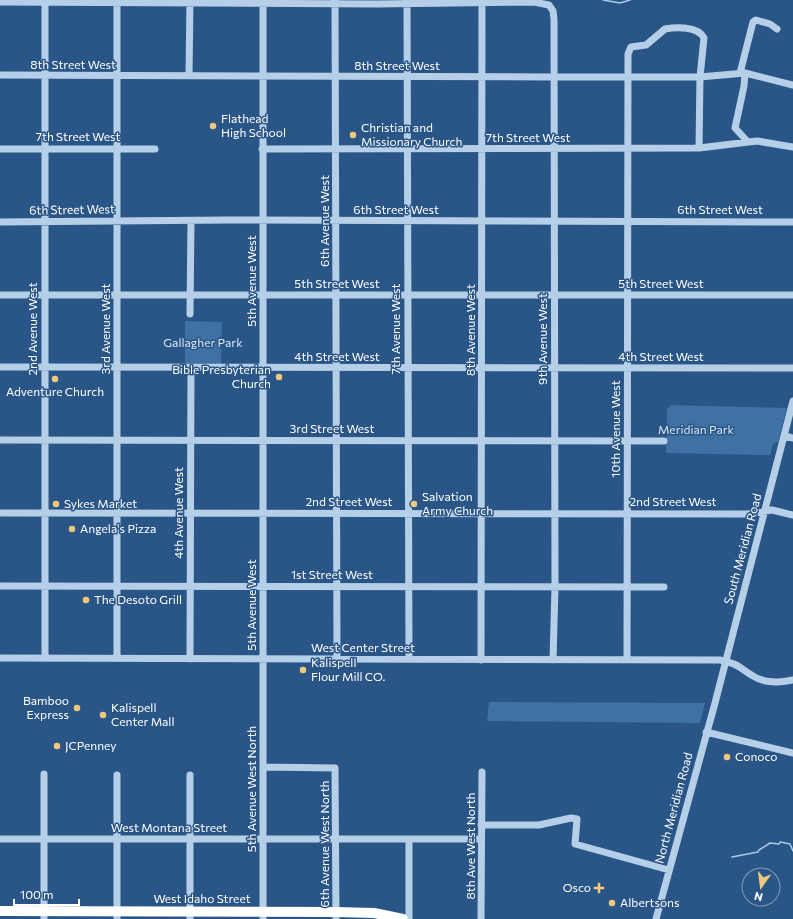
<svg xmlns="http://www.w3.org/2000/svg" width="793" height="919" viewBox="0 0 793 919" font-family="Commissioner,sans-serif">
<rect width="100%" height="100%" fill="#2a5687"/>
<path fill="#3f71a3" d="M185 321 222 322 221 364 185 363Z
M671 405 787 408 778 442 773 444 770 455 666 453 667 409Z
M489 702 705 703 700 723 487 721Z"/>
<g fill="none" stroke-linecap="round" stroke-linejoin="round">
<path stroke="#abcae8" stroke-width="1.5" d="M603 0 620 3 630 0
M732 857 758 852 759 850 770 843 779 844 780 842 790 844 793 851"/>
<path stroke="#b6cfe8" stroke-width="7" d="M335 0 337 658
M407 0 409 659
M0 2 377 4 534 2 549 5 553 11 554 19 555 587 553 660
M740 73 753 22 756 20 770 24 777 29
M745 73 744 86 735 128 747 141
M0 75 553 77H700L745 73 793 85
M189 75 190 0
M0 149H155
M262 149 699 148 757 141 793 147
M0 222 228 220 793 222
M0 295H793
M190 314 191 221
M0 367 793 368
M785 436 793 438
M0 440 664 441
M0 513 747 514 772 510 793 515
M0 586 664 587
M0 658 720 660C737 663 740 668 753 676 763 683 782 683 793 680
M45 658V0
M117 658V0
M190 659 191 367
M481 660 482 0
M627 660 628 54 631 47 646 45 665 29C676 27 698 26 704 38L700 77 699 148
M706 732 793 753
M263 767 335 768 336 919
M44 774V919
M481 825H539L571 818 577 819 575 844 669 870
M0 839H481
M409 839V919
M117 919V775
M190 919V775
M263 919V0
M481 919 482 772
M656 919 715 703 793 401"/>
<path stroke="#fff" stroke-width="10" d="M0 911 336 912 374 913 403 919"/>
</g>
<g fill="#eec87d" stroke="#2a5687" stroke-width="1.5">
<circle cx="213" cy="126" r="4"/>
<circle cx="353" cy="135" r="4"/>
<circle cx="279" cy="377" r="4"/>
<circle cx="55" cy="379" r="4"/>
<circle cx="56" cy="504" r="4"/>
<circle cx="414" cy="504" r="4"/>
<circle cx="72" cy="529" r="4"/>
<circle cx="86" cy="600" r="4"/>
<circle cx="303" cy="670" r="4"/>
<circle cx="77" cy="708" r="4"/>
<circle cx="103" cy="715" r="4"/>
<circle cx="57" cy="746" r="4"/>
<circle cx="727" cy="757" r="4"/>
<path d="M597 882h4v4h4v4h-4v4h-4v-4h-4v-4h4z"/>
<circle cx="612" cy="903" r="4"/>
</g>
<g text-anchor="middle" stroke-width="3" stroke-linejoin="round" paint-order="stroke">
<g font-size="12" fill="#fff" stroke="#2a5687">
<text x="73" y="69">8th Street West</text>
<text x="397" y="70">8th Street West</text>
<text x="78" y="141">7th Street West</text>
<text x="528" y="142">7th Street West</text>
<text transform="translate(72 210) rotate(-1)" y="4">6th Street West</text>
<text x="396" y="214">6th Street West</text>
<text x="720" y="214">6th Street West</text>
<text transform="translate(325 221) rotate(-90)" y="4">6th Avenue West</text>
<text transform="translate(252 281) rotate(-90)" y="4">5th Avenue West</text>
<text x="337" y="288">5th Street West</text>
<text x="661" y="288">5th Street West</text>
<text transform="translate(33 329) rotate(-90)" y="4">2nd Avenue West</text>
<text transform="translate(106 329) rotate(-90)" y="4">3rd Avenue West</text>
<text transform="translate(396 329) rotate(-90)" y="4">7th Avenue West</text>
<text transform="translate(471 330) rotate(-90)" y="4">8th Avenue West</text>
<text transform="translate(543 339) rotate(-90)" y="4">9th Avenue West</text>
<text x="337" y="361">4th Street West</text>
<text x="661" y="361">4th Street West</text>
<text x="332" y="433">3rd Street West</text>
<text transform="translate(616 429) rotate(-90)" y="4">10th Avenue West</text>
<text x="349" y="506">2nd Street West</text>
<text x="673" y="506">2nd Street West</text>
<text transform="translate(179 513) rotate(-90)" y="4">4th Avenue West</text>
<text transform="translate(743 549) rotate(-75)" y="4">South Meridian Road</text>
<text x="332" y="579">1st Street West</text>
<text transform="translate(252 605) rotate(-90)" y="4">5th Avenue West</text>
<text x="363" y="652">West Center Street</text>
<text transform="translate(252 789) rotate(-90)" y="4">5th Avenue West North</text>
<text transform="translate(674 808) rotate(-75)" y="4">North Meridian Road</text>
<text x="169" y="832">West Montana Street</text>
<text transform="translate(325 844) rotate(-90)" y="4">6th Avenue West North</text>
<text transform="translate(471 846) rotate(-90)" y="4">8th Ave West North</text>
<text x="202" y="903">West Idaho Street</text>
</g>
<g font-size="12" fill="#fff" stroke="#2a5687" text-anchor="start">
<text x="221" y="123">Flathead<tspan x="221" dy="14">High School</tspan></text>
<text x="361" y="132">Christian and<tspan x="361" dy="14">Missionary Church</tspan></text>
<text x="271" y="374" text-anchor="end">Bible Presbyterian<tspan x="271" dy="14">Church</tspan></text>
<text x="55" y="396" text-anchor="middle">Adventure Church</text>
<text x="422" y="501">Salvation<tspan x="422" dy="14">Army Church</tspan></text>
<text x="64" y="508">Sykes Market</text>
<text x="80" y="533">Angela's Pizza</text>
<text x="94" y="604">The Desoto Grill</text>
<text x="311" y="667">Kalispell<tspan x="311" dy="14">Flour Mill CO.</tspan></text>
<text x="69" y="705" text-anchor="end">Bamboo<tspan x="69" dy="14">Express</tspan></text>
<text x="111" y="712">Kalispell<tspan x="111" dy="14">Center Mall</tspan></text>
<text x="65" y="750">JCPenney</text>
<text x="735" y="761">Conoco</text>
<text x="591" y="892" text-anchor="end">Osco</text>
<text x="620" y="907">Albertsons</text>
</g>
<g font-size="12" fill="#d9e8f6" stroke="#2a5687">
<text x="203" y="347">Gallagher Park</text>
<text x="696" y="434">Meridian Park</text>
</g>
</g>
<g transform="translate(761 887) rotate(194)"><circle r="19" fill="#2a5687" stroke="#7f9ab7"/>
<path d="M0-3L7 15L0 10L-7 15Z" fill="#eec87d"/>
<text y="-6" font-size="11" font-weight="bold" text-anchor="middle" fill="#ffffff">N</text>
</g>
<path d="M14 899v6h65v-6" fill="none" stroke="#ffffff" stroke-width="2"/>
<text x="20" y="899" font-size="12" fill="#ffffff" stroke="#2a5687" stroke-width="3" paint-order="stroke">100 m</text>
</svg>
